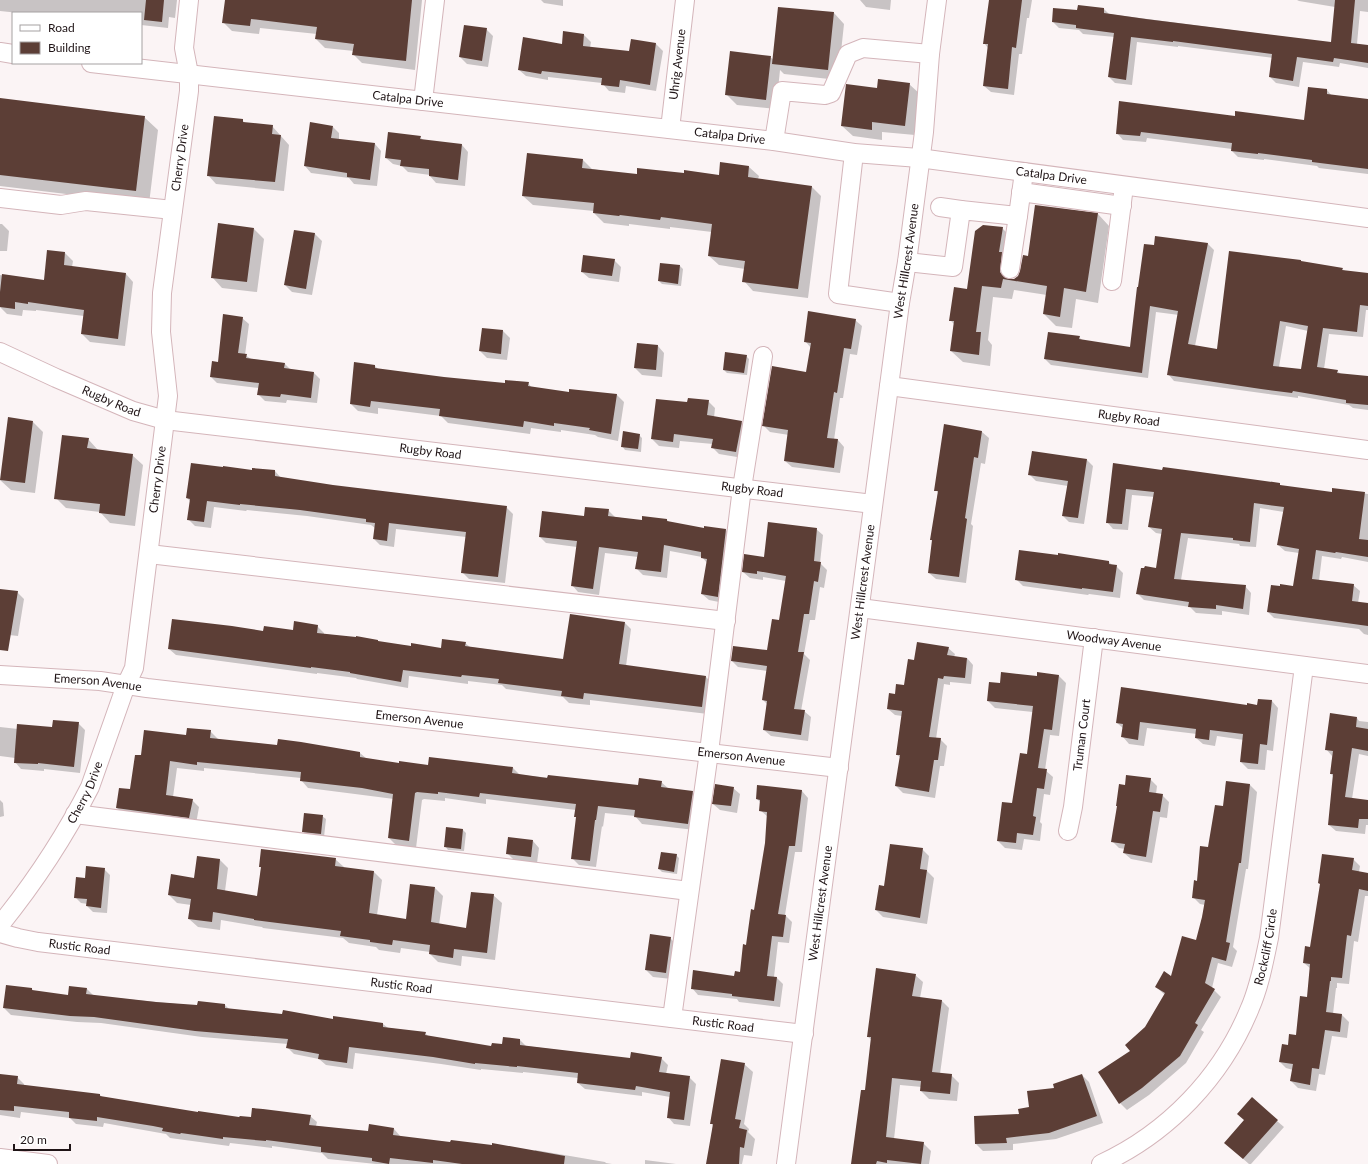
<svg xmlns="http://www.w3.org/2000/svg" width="1368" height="1164" viewBox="0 0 1368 1164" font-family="Lato,sans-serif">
<rect width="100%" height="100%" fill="#fbf4f5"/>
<path fill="#0003" fill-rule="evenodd" d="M0 0H177L175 18 169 17 168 28 141 25V13H19L0 11Z
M226 0H422L415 70 362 63 353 54 354 51 325 48 316 39 317 34 260 28 259 34 232 31 223 22Z
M541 0H563V6L544 3Z
M860 0H891L890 10 866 7Z
M991 0H1032L1029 18H1027L1022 54H1019L1014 95 991 92 984 86 988 48 984 43Z
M1297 0H1368V12L1360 11 1357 44 1368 46V68L1340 63 1339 67 1303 62 1299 87 1276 83 1270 77 1273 58 1178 46V47L1137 42 1132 85 1115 83 1109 77 1115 37 1083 34 1079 30 1059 28 1053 22 1078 11 1104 9 1109 14 1332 43 1335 7 1299 1Z
M834 13 844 24 838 80 784 74 780 70 776 109 737 105 727 95 770 57 774 60Z
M486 29 493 36 488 67 467 64 460 57Z
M584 35 591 42 590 48 630 52 631 40 656 44 663 51 656 91 626 86 625 93 609 91 602 83 548 77V80L526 76 519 70 563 45Z
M909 84 920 94 915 135 882 132V140L853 136 842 126 877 89Z
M1327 90 1332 96 1368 100V174L1319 168 1317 166 1264 159V160L1238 157 1232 151V149L1147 138 1146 142 1123 140 1117 133 1236 117 1305 121Z
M0 99 144 117 158 130 149 204 0 186Z
M242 120 245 123 272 126 289 145 284 191 216 184 208 175Z
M333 127 339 133V140L375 144 381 151 377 186 354 184 349 178 311 173 305 166Z
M420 137 424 141 462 145 468 152 465 186 436 183 430 176V175L408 172 402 166 393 164 386 158Z
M583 160 592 169 637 176 685 174 720 176 721 164 749 167 759 176 758 179 812 187 821 196 808 298 753 291 744 281 745 269 719 265 709 256 712 232 670 227V229L629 224V226L604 223 594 213V211L533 205 523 196Z
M1098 214 1109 226 1098 303 1076 299 1072 328 1056 326 1044 314 1047 295 1014 290 1012 299 993 297 988 340 992 345 990 366 963 362 951 351 954 324 950 320 1002 228 1014 240 1012 280H1014L1019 276 1028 257Z
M0 224H2L9 231 7 251H0Z
M254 229 264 239 257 292 222 288 212 277Z
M295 231 315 234 322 241 312 295 292 292 285 285Z
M1178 241 1208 244 1214 250 1195 346 1218 350 1302 262 1342 269 1345 271 1368 274V310H1366L1363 337 1329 334 1324 369 1337 371 1341 374 1368 378V410L1353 408 1349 405 1298 396V398L1174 381 1168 374 1179 315 1156 312 1148 378 1051 365 1045 359 1079 337 1083 341 1131 349 1139 288 1154 246ZM1286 326 1308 331 1302 370 1279 367Z
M65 253 73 261 72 267 126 274 133 282 125 346 90 342 82 334 84 316 36 310V311L23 310 22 316 7 314 0 307V275L45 281Z
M614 260 621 267 619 282 589 278 582 272Z
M680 266 683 269 681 286 662 284 659 281Z
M242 318 249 324 245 355 251 359 284 363 291 370 314 373 320 379 317 403 287 400 286 403 265 401 258 394 259 388 217 383 211 377Z
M855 320 862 326 857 355 850 354 843 398H840L834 440H838L844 447 840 473 792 467 785 461 789 435 770 432 764 426 807 373 811 348 805 341Z
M483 329 503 331 510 338 507 360 487 358 480 351Z
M658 346 664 353 662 377 642 375 635 368Z
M746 356 749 359 747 375 727 373 724 370Z
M375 366 379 370 444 378 505 384 528 383 532 388 569 393 617 395 624 402 618 441 598 437 595 435 561 430V432L531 428 530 434 448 423 441 416 378 408V414L358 411 351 404Z
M708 401 715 408 714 418 741 422 748 429 743 458 719 454 712 447 713 444 680 441 679 448 659 446 652 439 688 403Z
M33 422 43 432 35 493 11 490 0 480Z
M945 426 982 432 989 438 985 464 981 463 971 524 973 526 966 583 936 579 929 573 933 541 931 540 938 493 936 490Z
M639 435 642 438 641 452 625 450 622 446Z
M88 439 98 450 132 455 143 465 135 526 110 523 100 512 66 508 56 498Z
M1033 452 1087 460 1093 466 1084 524 1069 522 1063 516 1068 486 1036 481 1029 474Z
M1114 465 1279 484 1282 487 1333 493V489L1368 494V562L1342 557 1341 559 1322 556 1319 581 1353 585 1360 591 1358 603 1368 604V635L1364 634 1359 629 1274 618 1268 612 1294 587 1299 553 1285 551 1278 545 1284 512 1260 508 1256 547 1240 546 1239 544 1188 538 1181 580 1245 586 1251 593 1249 615 1222 611V615L1196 613 1190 607 1144 600 1137 593 1157 569 1162 534 1156 533 1149 527 1155 497 1132 495 1128 530 1113 529 1107 522Z
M253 471H275L281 478 333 486 506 507 513 514 505 583 469 579 462 572 466 537 396 529 394 547 380 545 374 539 375 528 371 525 307 516 247 510 246 511 214 507 211 528 195 526 188 519 191 502 187 498Z
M608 510 615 517 642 521 667 520 670 523 705 529 726 530 732 537 724 603 709 600 702 594 707 563 702 557 670 551 667 578 643 575 636 568 638 557 605 553 599 595 578 592 572 585 577 547 546 543 540 537 585 517Z
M816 529 823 535 820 563 827 570 824 588 820 587 815 620H810L804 654 810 660 801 711H804L811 717 808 741 771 736 764 730 767 704 763 700 767 671 738 667 732 661 768 651 780 621 786 581 763 577V580L750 578 743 572Z
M1109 562 1112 565 1116 566 1123 573 1120 598 1089 594 1088 595 1023 586 1016 579Z
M0 590 17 592 24 599 18 636 0 634Z
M625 623 631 629 626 666 705 676 712 683 708 714 590 700V705L569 703 563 697 506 689 502 685 468 681V684L409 676 408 688 357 679 356 678 317 673V674L176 655 169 649 264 632 294 631 317 626 324 633V634L378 641 380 643 442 649 465 643 470 647 564 660Z
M948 648 955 654 954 657 967 658 973 665 971 684 950 682V685L944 684 936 739H940L947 746 944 766H940L935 798 903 793 896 786 901 758 897 755 902 716 895 715 888 709 896 695 904 686 915 661Z
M1059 676 1066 683 1059 736 1050 735 1045 770 1053 777 1050 795 1044 794 1040 822 1042 824 1040 841 1024 839 1022 850 1005 848 998 841 1013 805 1027 756 1033 712 995 708 988 701 1000 684 1038 678Z
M1272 701 1278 708 1273 751 1267 750 1265 770 1248 769 1241 762 1244 740 1217 736 1215 746 1203 744 1196 738 1197 734 1147 728 1144 746 1129 744 1123 737 1124 729 1117 723 1247 706H1258Z
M1357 718 1359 721 1368 722V756L1359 754 1352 799 1368 801V825H1366L1365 834 1336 831 1329 825 1334 777 1331 774 1332 756 1326 749Z
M78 723 85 730 80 773 44 769V771L21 769 15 762V758L0 756V727L18 729 53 728Z
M210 731 218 739 217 740 360 753 367 759 400 764 513 768 520 775 639 786 661 782 669 789 692 792 700 799 695 830 642 824 635 816 605 813 603 827 602 826 596 867 579 865 572 858 577 818 576 810 486 799V804L445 798V801L424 799 422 800 416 848 396 845 389 838 394 799 308 788 301 780V778L204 768V771L177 768 173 797 192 800 199 807 196 824 124 815 117 808 131 790 142 757 187 736Z
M1150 779 1157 786 1156 794 1162 795 1169 802 1167 818 1160 817 1152 863 1131 859 1124 853 1125 849 1119 848 1112 841 1126 786Z
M1226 782 1250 785 1257 792 1248 869H1246L1233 947 1237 951 1232 967 1218 963 1212 988 1221 997 1201 1030 1204 1032 1186 1063 1149 1095 1127 1110 1120 1103 1131 1051 1165 995 1156 987 1172 977 1197 941 1205 905 1200 904 1193 897 1224 807Z
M758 786 802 791 808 798 802 852H795L785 915 792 922 789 943 778 942 774 977 777 978 783 984 780 1007 739 1002 737 999 698 995 692 988 735 977 741 973 755 911 766 843 768 817 760 810 761 803 757 799Z
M733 788 740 794 737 813 720 810 713 804Z
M0 800 3 803 4 816 0 817Z
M322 816 326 819 324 837 306 835 303 831Z
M447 829 463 830 466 833 464 851 448 850 445 846Z
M533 841 539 848 537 863 514 860 507 853Z
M922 849 929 856 927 871 934 878 927 924 883 917 876 910Z
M676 855 679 858 677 874 662 872 659 869Z
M198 857 220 860 228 868 225 891 258 897 261 868 260 866 335 859 344 867 343 868 374 872 382 880 377 915 407 920 435 888 443 896 439 925 467 929 493 895 502 903 495 960 462 956 461 966 438 962 430 954V952L401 948 400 953 379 950 376 947 349 943 343 938 263 928 262 927 221 920 220 930 198 927 189 919 191 905 177 903 169 895 195 880Z
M1353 859 1360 866 1359 872 1368 874V896H1365L1358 942 1354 941 1349 984 1337 983V988H1336L1333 1014 1342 1015 1349 1022 1347 1038 1332 1036 1325 1075 1319 1074 1316 1091 1298 1088 1291 1081 1293 1070 1286 1068 1280 1062 1288 1046 1297 1036 1308 998 1311 969 1304 963Z
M104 869 110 875 107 913 93 912 87 906 88 904 81 903 75 897 86 879Z
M670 938 677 945 672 979 653 977 646 970Z
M915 975 923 982 920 998 941 1000 949 1008 940 1074 951 1075 959 1083 957 1101 929 1099 921 1091 922 1087 900 1085 894 1139 923 1143 931 1151 929 1164H852L866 1092 872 1040 868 1037Z
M86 988 94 996 198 1006 225 1005 229 1009 383 1024 388 1028 425 1033 429 1037 492 1047 520 1040 526 1046 630 1059 661 1058 668 1065 666 1074 689 1077 696 1084 690 1126 674 1124 668 1117 670 1097 642 1092V1096L585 1089 578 1083V1078L523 1072V1073L481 1069V1070L441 1064 355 1053 353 1069 326 1065 319 1059 294 1054 287 1047 288 1044 202 1037 101 1023 77 1022 11 1015 4 1008 32 989 34 992 69 996Z
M744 1064 753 1072 744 1124 749 1129 748 1132 755 1139 752 1156 744 1155 742 1164H707L713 1126 711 1123Z
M0 1075 17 1077 24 1084V1086L100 1095 102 1097 199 1113 240 1118 310 1116 317 1122 316 1126 369 1132 370 1125 394 1129 401 1137 534 1152 535 1150 605 1162 606 1163 612 1164H376L328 1159 322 1153 272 1146V1148L230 1143 229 1146 170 1138 166 1134 104 1123 103 1127 76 1124 70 1118 21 1112 20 1118 0 1115Z
M1082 1075 1089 1082 1103 1123 1056 1139 1013 1144V1150L983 1151 976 1144 1030 1108 1055 1089Z
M1277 1121 1284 1127 1251 1164H1249L1233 1150Z
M645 1160 676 1164H645Z"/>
<path fill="#5c3e36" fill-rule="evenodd" d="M146 0H164L162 22 144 20Z
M225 0H412L406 61 352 55 354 44 315 39 317 27 251 19 250 26 222 23Z
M989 0H1022L1016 48 1012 47 1008 89 983 86 988 44H983Z
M1335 0H1355L1351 43 1368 45V63L1334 58 1333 62 1297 57 1293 81 1269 77 1272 54 1173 41V42L1131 37 1126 80 1108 77 1114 33 1076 28V25L1052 22 1053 8 1077 10 1078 5 1104 8V13L1146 19 1331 42Z
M778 7 834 12 828 70 772 64Z
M464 25 487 28 482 61 459 57Z
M563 31 584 34 583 46 629 51 631 39 656 43 650 85 620 80 619 87 601 85 602 78 542 71 541 74 518 70 523 37 562 44Z
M730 51 771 56 766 100 725 95Z
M878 79 910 83 905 126 872 122V130L841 126 846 84 877 88Z
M1308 87 1327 89V94L1368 99V169L1312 162V160L1258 153V154L1231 151 1232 143 1141 132 1140 136 1116 134 1119 101 1235 116V111L1304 120Z
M0 98 145 116 136 191 0 175Z
M214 116 243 119V122L273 125 272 134 281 135 275 182 207 176Z
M310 122 333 126 331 138 375 143 370 180 347 177V173L304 166Z
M388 132 421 136 420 139 462 144 458 180 429 176V169L400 166 401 160 385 158Z
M527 153 583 159 582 168 637 174V168L684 173V170L719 175 720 162 749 166 748 177 812 186 798 289 742 282 745 261 708 256 712 224 661 217 660 220 620 215 619 216 593 213 594 203 522 196Z
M1035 205 1098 213 1086 292 1064 288 1060 317 1043 314 1047 286 1003 279 1001 288 982 286 976 332H981L979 355 950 351 954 321H949L954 287 967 289 975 231 983 225 1003 227 999 252H1002L1000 272 1004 277 1009 279H1014L1018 276 1020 271 1023 255 1028 256Z
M218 223 254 228 247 282 211 278Z
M294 230 315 233 306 289 284 285Z
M1155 236 1208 243 1188 344 1217 349 1229 251 1301 260V261L1343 268 1342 270 1368 273V306L1360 305 1357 332 1323 328 1317 367 1338 370 1337 373 1368 376V405L1346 403V400L1293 391 1292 393 1261 389 1167 375 1178 311 1150 306 1142 373 1044 359 1048 332 1080 336 1079 339 1130 347 1137 287H1138L1144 244 1154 245ZM1280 321 1308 326 1301 369 1273 366Z
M47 250 65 252 64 265 126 273 118 339 81 334 84 310 28 302V304L15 302V309L0 307V292L2 274 44 280Z
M583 255 615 259 612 276 581 272Z
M660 263 680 265 678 284 658 281Z
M808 311 856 319 851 349 844 348 837 393 834 392 827 438 838 439 834 468 784 461 788 430 762 426 772 366 806 372 811 343 804 342Z
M223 314 243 317 238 353 247 354 246 358 285 363 284 368 314 372 311 398 281 394 280 397 257 395 259 383 210 377 212 361 218 362Z
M482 328 503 330 501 354 479 351Z
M637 343 658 345 656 370 634 368Z
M725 352 747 355 744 373 723 370Z
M354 362 375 365V368L444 377 505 383V380L529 382 528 386 569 392V389L617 394 611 434 589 430 590 428 554 423V426L524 421 523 427 439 416 440 409 371 401 370 407 350 404Z
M688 398 709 400 707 415 742 421 736 452 711 448 713 439 674 434 673 442 651 439 656 399 687 402Z
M8 417 33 421 25 483 0 480Z
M944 424 982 431 978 458 974 457 965 518 967 519 959 577 928 573 932 540H930L938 491H934Z
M623 431 640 434 638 449 621 447Z
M62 435 89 438 87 448 133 454 125 516 99 513 100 504 54 499Z
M1032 451 1087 459 1078 518 1062 516 1068 481 1028 475Z
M191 463 223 467V466L252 470V468L275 470V476L333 485 507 506 498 577 461 573 466 532 389 523 387 541 373 539 375 523 366 522V519L300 510 240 504V505L207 501 204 522 187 520 190 499 186 498Z
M1113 463 1162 470 1163 467 1193 471 1280 483V485L1332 492V488L1365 492 1359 539 1368 540V557L1336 552 1335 553 1316 550 1312 579 1354 584 1352 601 1368 603V626L1267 612 1271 585 1280 586V584L1293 586 1299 549 1277 545 1284 507 1254 503 1250 542 1233 540V538L1181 533 1174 579 1246 585 1243 609 1216 605V609L1188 607 1189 602 1136 594 1141 568H1144L1145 566 1156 568 1162 529 1148 527 1154 492 1126 489 1122 524 1106 523Z
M585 507 609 509 608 516 642 520V516L667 519V521L704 528V526L726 529 718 597 701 594 707 559 701 558V552L664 545 661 572 635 569 638 552 599 547 593 589 571 586 577 541 539 537 542 511 584 516Z
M768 522 817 528 814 561 821 562 818 582 814 581 809 614H804L798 652H804L794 709 805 710 801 735 763 730 767 701 762 700 767 666 731 661 733 646 767 650 772 619 779 620 786 576 757 571V574L742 572 744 554 764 557Z
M1019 550 1058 555V553L1109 561V564L1117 565 1113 592 1082 588V589L1015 580Z
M0 589 18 591 8 651 0 650Z
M570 614 625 622 619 664 706 676 702 707 584 693 583 699 561 696 562 691 498 683 499 679 462 675 461 677 403 670 401 682 350 673V672L311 667V668L168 649 172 619 232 626 263 631 264 626 293 630 294 621 318 625 317 633 356 637V636L378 640V641L411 646V643L441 648 442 639 466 642 465 646 563 659Z
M917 642 949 647 947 655 967 658 965 678 944 676 943 679 938 678 929 737 941 738 938 760H934L929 792 895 786 900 755H896L902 711 887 709 889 693 895 694 896 684 904 685 908 659 914 660Z
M1001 672 1037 676V672L1059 675 1052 730 1044 729 1038 768 1047 769 1044 789 1037 788 1033 816 1036 817 1033 835 1017 833 1016 843 997 841 1002 802 1012 803 1020 753 1027 754 1033 706 987 701 989 682 1000 683Z
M1121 687 1247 705V703L1257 705 1258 699 1272 700 1267 745 1260 744 1258 764 1240 762 1243 734 1210 730 1209 740 1195 738 1196 729 1140 722 1138 740 1121 737 1123 724 1116 723Z
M1330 713 1357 717 1356 727 1368 729V751L1352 748 1345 797 1368 800V819H1359L1358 828 1328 825 1333 774H1330L1333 751 1325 750Z
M53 720 79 722 74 767 38 763V764L14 763 17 724 52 727Z
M187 728 211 730 210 738 277 745 278 739 301 742 360 752V757L399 763V761L428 765 429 757 513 767 512 773 547 778 548 775 638 785 639 778 662 781 661 787 693 791 688 824 634 817 635 810 598 806 596 820H595L590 861 571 859 576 817H574L576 804 480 793 479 797 438 792V794L417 792 415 793 409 841 388 838 393 794 362 788 300 781 301 772 197 762V765L170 761 166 795 193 799 189 818 116 808 119 788 130 789 135 755H141L144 730 186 735Z
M1126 775 1151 778 1149 792 1163 794 1160 812 1153 811 1146 857 1123 853 1125 844 1111 842 1117 806H1116L1119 784 1125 785Z
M1226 781 1250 784 1241 863H1239L1226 942 1230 943 1226 961 1212 957 1205 983 1215 989 1195 1023 1198 1025 1180 1056 1142 1088 1119 1104 1098 1072 1130 1051 1125 1045 1145 1027 1165 993 1155 987 1164 971 1171 976 1182 936 1196 940 1202 917 1205 900 1192 898 1194 880 1197 881 1200 846 1208 847 1215 805 1223 806Z
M715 784 734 787 731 806 712 804Z
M757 785 802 790 795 846H789L778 914 786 915 783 937 772 936 767 976 777 977 774 1001 732 996V994L691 989 693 970 734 976 735 971 740 972 743 944 746 945 751 909 754 910 765 843 767 812 759 811 760 800 756 799Z
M304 813 323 815 321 834 302 832Z
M446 827 463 829 461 849 444 847Z
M508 837 533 840 531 857 506 854Z
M890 844 923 848 920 869 927 870 920 918 875 910 879 885 884 886Z
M261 849 336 858 335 866 374 871 369 913 406 919 410 884 435 887 431 922 466 928 471 892 494 894 487 953 454 949 453 958 429 954 430 945 393 940 392 945 370 942V940L340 936 341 931 254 920V919L213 912 212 922 188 919 191 899 168 895 171 874 194 878 197 856 220 859 217 889 257 896 261 867H259Z
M661 852 677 854 674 872 658 869Z
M1322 854 1354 858 1352 870 1368 873V891L1359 889 1351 936 1347 935 1342 978 1331 977V981H1330L1326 1012 1342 1014 1340 1032 1325 1030 1319 1069 1312 1068 1310 1085 1290 1081 1293 1064 1279 1062 1282 1044 1288 1045 1289 1034 1296 1035 1300 996 1307 997 1310 964 1303 963 1305 946 1310 947 1320 884 1318 883Z
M86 866 105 868 101 908 86 906 87 899 74 898 76 877 85 878Z
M650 934 671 937 666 973 645 970Z
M876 968 916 974 912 996 942 1000 932 1072 952 1074 950 1094 920 1091 921 1081 892 1078 886 1137 924 1142 921 1164 887 1160V1163L877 1161 876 1164H851L861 1090H865L871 1037H867Z
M6 985 32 988V990L68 995 69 986 87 988 86 994 156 1002 197 1005 198 1001 225 1004V1008L282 1014 283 1010 333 1019V1016L383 1023V1027L426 1032 425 1035 491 1046 492 1043 502 1044 503 1037 520 1039V1045L630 1058 631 1052 662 1057 659 1072 690 1076 684 1120 667 1118 670 1092 636 1086 635 1090 577 1083 578 1073 517 1066V1067L475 1063V1064L433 1057 349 1047 347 1063 318 1059 319 1054 286 1048 288 1039 195 1031 94 1017 70 1016 3 1008Z
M721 1059 745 1063 735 1119 741 1120 739 1128 747 1130 744 1148 740 1147 739 1164H706L713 1124H710Z
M0 1074 18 1076 17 1084 100 1094V1096L198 1112V1111L239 1117 240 1116 251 1117 252 1108 263 1109 311 1115 309 1125 368 1131 369 1124 394 1128 393 1135 450 1142 451 1140 492 1145V1143L565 1156 564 1164H462L433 1160V1163L390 1158 389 1164 372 1161V1158L321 1152V1147L266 1140V1141L223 1137V1139L181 1133 180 1134 162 1131 163 1128 153 1126 97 1117V1121L69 1118V1112L14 1106V1111L0 1110Z
M1082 1074 1097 1116 1049 1133 1006 1138 1007 1143 975 1144 974 1116 1019 1114 1018 1109 1029 1107 1027 1091 1054 1088 1053 1084Z
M1252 1097 1278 1120 1243 1159 1224 1143 1244 1120 1237 1114Z"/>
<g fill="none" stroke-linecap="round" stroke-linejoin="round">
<defs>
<g id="minor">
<path d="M0 52 13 54"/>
<path id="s1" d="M91 63 774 141 854 153 919 158 1368 218"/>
<path d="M423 101 435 0"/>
<path id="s2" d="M670 129 685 0"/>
<path d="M774 141 782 91 825 95 831 93 848 54 863 48 930 54"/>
<path d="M854 153 838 294 900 303"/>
<path d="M1021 192 1122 206"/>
<path d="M0 198 61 205 86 201 173 210"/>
<path d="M940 207 961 210"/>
<path d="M907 262 953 267 961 210 1018 216 1024 172"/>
<path d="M1010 269 1018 216"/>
<path d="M1112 281 1123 194"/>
<path id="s3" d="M0 352 56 378 133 411 165 420 873 504"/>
<path id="s4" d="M889 386 1368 450"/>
<path d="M149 554 726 621"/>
<path id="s5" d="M860 608 1368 674"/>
<path id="s6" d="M0 675 100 681 147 688 839 768"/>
<path d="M75 814 689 891"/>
<path id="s7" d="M1068 831 1073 807 1094 638"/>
<path id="s8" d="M0 925C34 883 65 836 90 787L126 685 134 668 168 396 161 332 162 293 189 91V74L184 48 189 0"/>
<path id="s9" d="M0 933 18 938 38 942 804 1034"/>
<path d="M672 1018 709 752 742 488 763 356"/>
<path d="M0 1158 48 1164"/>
<path id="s10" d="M786 1164 900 303 907 262 924 132 930 54 937 0"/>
<path id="s11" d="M1101 1164C1168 1133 1222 1077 1250 1008 1260 985 1264 961 1269 938L1304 666"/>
</g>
</defs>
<use href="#minor" stroke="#d4b5ba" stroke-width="20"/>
<use href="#minor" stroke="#fff" stroke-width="18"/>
</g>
<g text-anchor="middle" stroke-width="4" stroke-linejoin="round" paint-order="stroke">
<g font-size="12" fill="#1f1416" stroke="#fff">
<text dy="4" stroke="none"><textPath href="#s2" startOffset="65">Uhrig Avenue</textPath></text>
<text dy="4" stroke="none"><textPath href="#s1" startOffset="319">Catalpa Drive</textPath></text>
<text dy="4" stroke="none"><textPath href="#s1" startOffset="643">Catalpa Drive</textPath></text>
<text dy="4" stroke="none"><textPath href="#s8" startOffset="806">Cherry Drive</textPath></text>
<text dy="4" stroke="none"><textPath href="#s1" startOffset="967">Catalpa Drive</textPath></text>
<text dy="4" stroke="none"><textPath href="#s10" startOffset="911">West Hillcrest Avenue</textPath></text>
<text dy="4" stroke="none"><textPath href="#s3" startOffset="122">Rugby Road</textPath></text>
<text dy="4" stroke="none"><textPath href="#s4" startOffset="242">Rugby Road</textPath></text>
<text dy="4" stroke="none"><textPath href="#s3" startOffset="446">Rugby Road</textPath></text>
<text dy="4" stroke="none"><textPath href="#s8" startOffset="482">Cherry Drive</textPath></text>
<text dy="4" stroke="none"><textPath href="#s3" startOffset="770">Rugby Road</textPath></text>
<text dy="4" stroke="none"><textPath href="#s10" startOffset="587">West Hillcrest Avenue</textPath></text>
<text dy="4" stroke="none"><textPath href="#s5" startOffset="256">Woodway Avenue</textPath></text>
<text dy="4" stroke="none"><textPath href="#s6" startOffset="98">Emerson Avenue</textPath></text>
<text dy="4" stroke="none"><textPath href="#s6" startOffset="422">Emerson Avenue</textPath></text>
<text dy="4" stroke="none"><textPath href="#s7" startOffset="97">Truman Court</textPath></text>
<text dy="4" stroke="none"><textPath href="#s6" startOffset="746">Emerson Avenue</textPath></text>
<text dy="4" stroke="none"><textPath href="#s8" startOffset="158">Cherry Drive</textPath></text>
<text dy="4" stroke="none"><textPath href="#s10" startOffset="263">West Hillcrest Avenue</textPath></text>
<text dy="4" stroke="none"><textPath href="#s9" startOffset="81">Rustic Road</textPath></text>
<text dy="4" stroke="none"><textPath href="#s11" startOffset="284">Rockcliff Circle</textPath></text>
<text dy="4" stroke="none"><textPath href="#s9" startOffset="405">Rustic Road</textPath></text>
<text dy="4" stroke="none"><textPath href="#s9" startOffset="729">Rustic Road</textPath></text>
</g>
</g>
<rect x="12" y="12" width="130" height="52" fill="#ffffff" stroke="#a5a1a2"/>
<rect x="20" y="25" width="20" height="6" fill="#ffffff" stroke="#a5a1a2"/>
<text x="48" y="32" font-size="12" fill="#1f1416">Road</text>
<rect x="20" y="42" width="20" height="12" fill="#5c3e36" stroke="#a5a1a2"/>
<text x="48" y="52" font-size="12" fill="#1f1416">Building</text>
<path d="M14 1144v6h56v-6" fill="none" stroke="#1f1416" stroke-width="2"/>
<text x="20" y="1144" font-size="12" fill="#1f1416" stroke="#ffffff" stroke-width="3" paint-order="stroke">20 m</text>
</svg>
